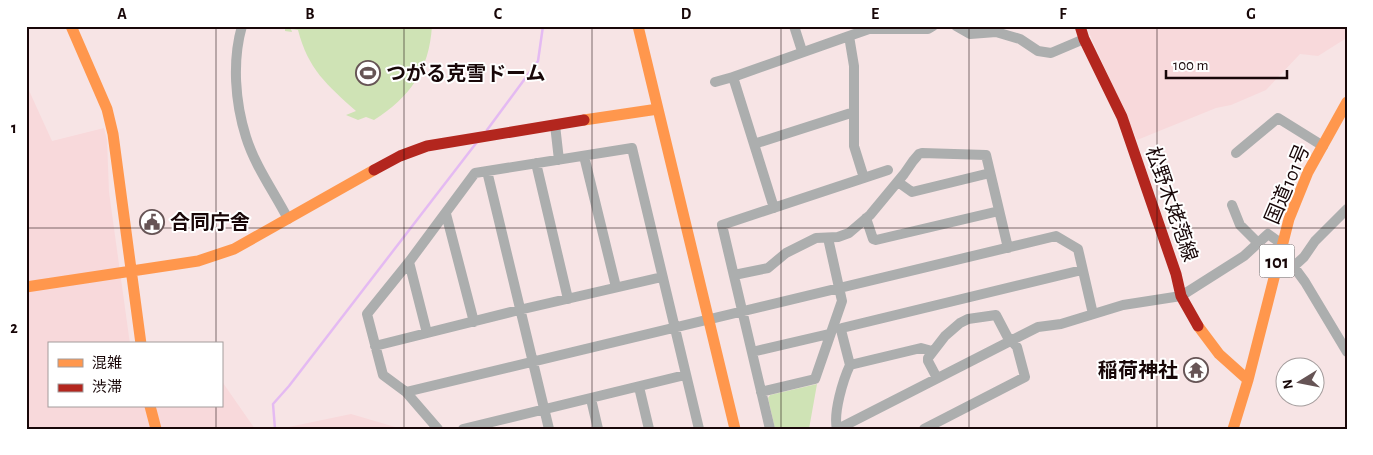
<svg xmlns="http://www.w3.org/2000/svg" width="1373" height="455" viewBox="0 0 1373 455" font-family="'Alegreya Sans','Noto Sans JP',sans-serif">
<rect width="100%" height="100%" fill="#f7e4e5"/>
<path fill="#f8d9db" d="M1086 26H1347V35L1345 39 1318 56 1300 54 1266 90 1231 105 1216 108 1137 140Z
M26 84 52 141 104 128 107 140 109 192 130 344H49V406H221V380L255 429H26Z
M351 414 402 429H279Z"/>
<path fill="#cfe3b5" d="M285 26H432C429 71 410 97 374 120L366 117 358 120 346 115 356 111C327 85 308 69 298 30L291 29 292 32 285 31Z
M817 384 809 429H775L768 398 770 395Z"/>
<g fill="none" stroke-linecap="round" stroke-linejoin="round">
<path stroke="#e4baf2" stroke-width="2.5" d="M487 130 538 61 543 26
M275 429 273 404 289 386 477 142"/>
<path stroke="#acaeae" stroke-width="10" d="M242 26C232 61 235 102 246 137 255 166 274 192 288 219
M794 26 802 51
M956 26 970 34 996 32 1020 39 1038 51 1051 53 1084 39
M849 36 869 29H928L933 26
M715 82 733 77
M555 125 559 160
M754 144 854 112
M1236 153 1278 118 1323 146
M584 156 616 287
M536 163 568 299
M487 171 549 429
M898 182 912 192 990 173
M1232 205 1240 225 1258 243
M774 208 733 77 849 36 854 66V146L864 178
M446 214 474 322
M866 218 873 239 876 240 999 211
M1278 256 1294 267 1305 282 1347 352
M409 262 427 333
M1293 267 1304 257 1315 241 1347 209
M734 275 768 268 786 253 816 238 838 237 849 233 870 215 904 174 913 161 919 154 922 153 986 155 1008 248
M375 346 519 310 662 277
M752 352 829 334
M850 365 841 330 842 328 1082 270
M639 387 649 429
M406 392 1056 236 1078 249 1093 314
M761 392 815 379 842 301 828 238
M591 399 598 429
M438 429 406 392 383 375 367 314 409 262 475 173 632 148 699 429
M463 429 685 375
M770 429 722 225 888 170
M837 429C833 413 843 380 850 365L921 348 932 351
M838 429 1038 327 1061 324 1123 305 1181 296 1244 256 1268 234 1282 244
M924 429 1025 377 1017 347 1007 336 996 315 968 319 960 323 945 336 928 358V361L937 378"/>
<path stroke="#ff974d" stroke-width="11" d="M71 26 107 109 113 134 141 344
M638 26 735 429
M584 120 658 109
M26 287 198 261 234 249 374 170
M1198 326 1219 354 1248 380
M150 406 156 429
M1233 429 1248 380 1289 219 1308 172 1347 102"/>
<path stroke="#b3261e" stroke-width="11" d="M1080 26 1084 39 1122 117 1176 274 1181 296 1198 326
M374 170 400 156 427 146 584 120"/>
</g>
<path fill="none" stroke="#180708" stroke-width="1" stroke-opacity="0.55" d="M216 26V344M404 26V429M592 26V429M781 26V429M969 26V429M1157 26V429M26 228H1347M216 406V429"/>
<defs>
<symbol id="stadium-ring" viewBox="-11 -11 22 22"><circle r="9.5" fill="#fff" stroke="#665455" stroke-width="1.5"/><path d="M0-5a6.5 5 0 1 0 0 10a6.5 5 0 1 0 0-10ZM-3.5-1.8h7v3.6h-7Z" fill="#665455"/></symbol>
<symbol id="civic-ring" viewBox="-11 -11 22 22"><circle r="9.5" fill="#fff" stroke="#665455" stroke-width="1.5"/><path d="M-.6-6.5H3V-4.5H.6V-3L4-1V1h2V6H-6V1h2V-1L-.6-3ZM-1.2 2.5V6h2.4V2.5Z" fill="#665455"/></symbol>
<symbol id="temple-ring" viewBox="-11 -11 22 22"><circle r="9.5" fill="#fff" stroke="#665455" stroke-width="1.5"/><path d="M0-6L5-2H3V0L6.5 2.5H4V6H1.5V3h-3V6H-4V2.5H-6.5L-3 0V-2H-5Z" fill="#665455"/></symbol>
</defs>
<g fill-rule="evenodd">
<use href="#stadium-ring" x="354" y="59" width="28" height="28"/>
<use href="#civic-ring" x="138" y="208" width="28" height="28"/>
<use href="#temple-ring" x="1182" y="356" width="28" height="28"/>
</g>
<g text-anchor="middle" stroke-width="4" stroke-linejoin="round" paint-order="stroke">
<rect fill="#fff" stroke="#5d5152" stroke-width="1" x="1259.5" y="244.5" width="35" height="33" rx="4"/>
<g font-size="19" font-weight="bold" fill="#180708">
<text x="1277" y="268">101</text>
</g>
<g font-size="20" font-weight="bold" fill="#180708" stroke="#fff" text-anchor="start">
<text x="386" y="80">つがる克雪ドーム</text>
<text x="170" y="229">合同庁舎</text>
<text x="1178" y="377" text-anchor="end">稲荷神社</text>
</g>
<g font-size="20" fill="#180708" stroke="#fff">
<text transform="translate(1287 184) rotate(-67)" y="7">国道101号</text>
<text transform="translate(1172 204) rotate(71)" y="7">松野木姥萢線</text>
</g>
</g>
<rect width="1373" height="455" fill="none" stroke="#ffffff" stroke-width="55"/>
<rect x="48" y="342" width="175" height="65" fill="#ffffff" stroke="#a39c9c"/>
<rect x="58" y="359" width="25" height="8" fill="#ff974d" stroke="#a39c9c"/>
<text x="92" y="368" font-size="15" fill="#180708">混雑</text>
<rect x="58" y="384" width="25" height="8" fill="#b3261e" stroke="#a39c9c"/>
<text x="92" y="392" font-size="15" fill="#180708">渋滞</text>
<g transform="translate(1300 382) rotate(260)"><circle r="24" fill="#ffffff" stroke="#a39c9c"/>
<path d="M0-4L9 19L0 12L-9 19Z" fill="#665455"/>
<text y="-8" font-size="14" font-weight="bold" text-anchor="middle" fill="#180708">N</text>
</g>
<path d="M1166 70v8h121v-8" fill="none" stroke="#180708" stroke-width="2.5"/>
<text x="1173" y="70" font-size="15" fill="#180708" stroke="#ffffff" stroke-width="4" paint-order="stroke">100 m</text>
<rect x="28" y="28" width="1318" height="400" fill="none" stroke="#180708" stroke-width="2"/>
<g font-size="16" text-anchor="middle" font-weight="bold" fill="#180708">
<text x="122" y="19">A</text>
<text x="310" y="19">B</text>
<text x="498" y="19">C</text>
<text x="686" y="19">D</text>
<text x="875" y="19">E</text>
<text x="1063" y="19">F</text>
<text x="1251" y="19">G</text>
<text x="14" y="133">1</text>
<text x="14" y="333">2</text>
</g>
</svg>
